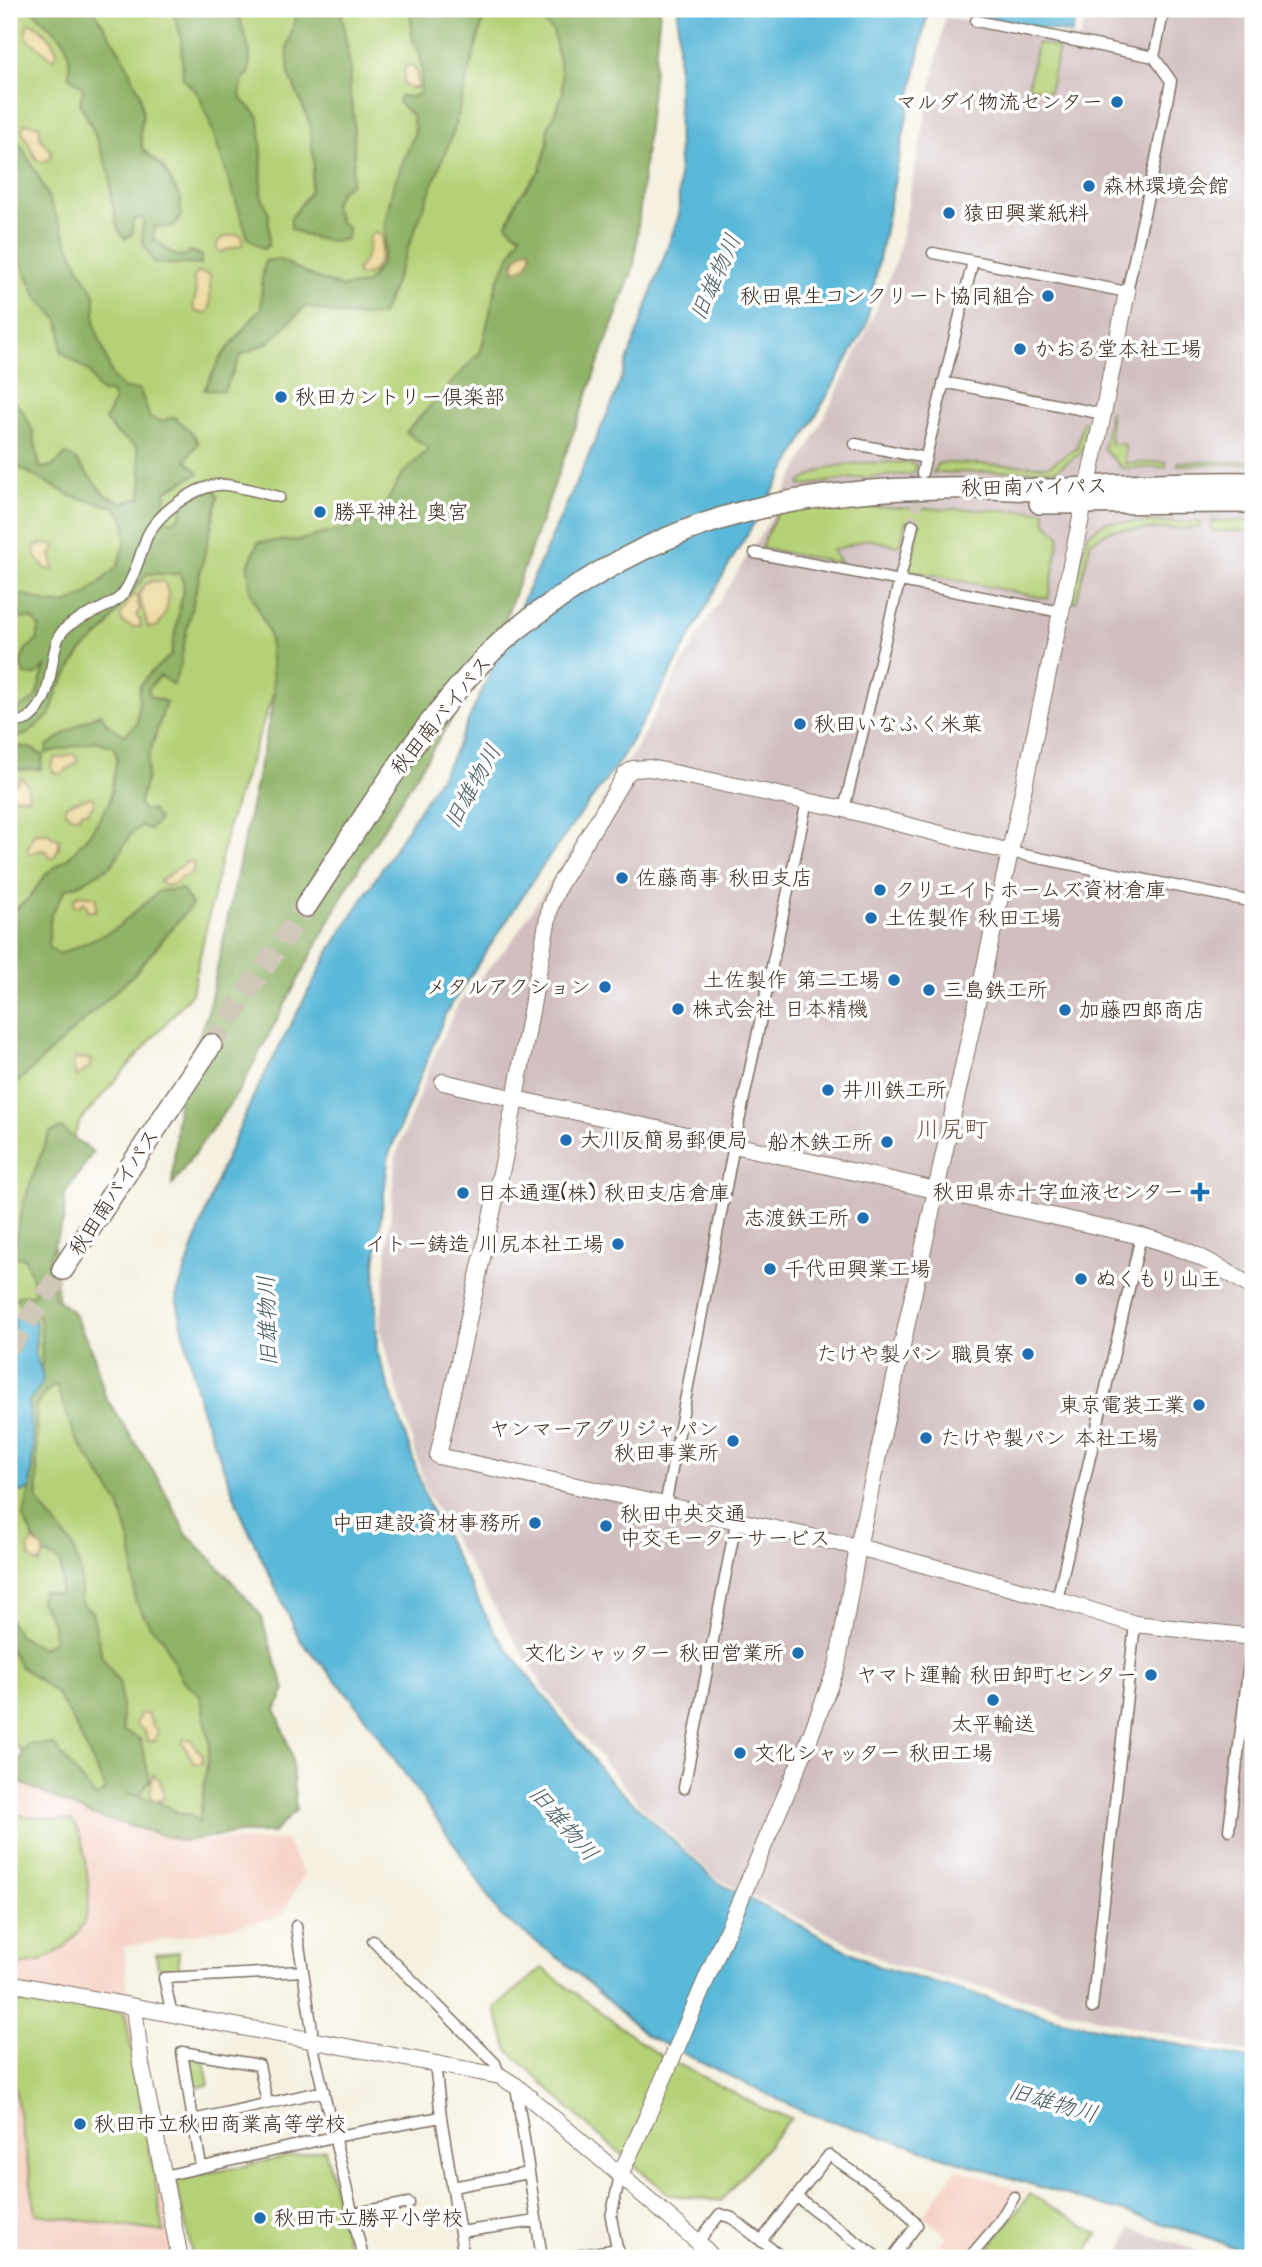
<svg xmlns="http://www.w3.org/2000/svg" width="1262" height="2267" viewBox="0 0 1262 2267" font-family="'Architects Daughter','Klee One',sans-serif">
<rect width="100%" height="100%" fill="#fff"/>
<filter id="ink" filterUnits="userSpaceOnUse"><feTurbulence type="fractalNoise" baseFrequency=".0143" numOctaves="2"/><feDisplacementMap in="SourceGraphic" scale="14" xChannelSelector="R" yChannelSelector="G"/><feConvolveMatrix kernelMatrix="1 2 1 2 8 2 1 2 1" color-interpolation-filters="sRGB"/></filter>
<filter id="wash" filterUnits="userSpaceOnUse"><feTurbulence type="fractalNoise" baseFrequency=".00686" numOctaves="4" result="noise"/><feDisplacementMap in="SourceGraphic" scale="28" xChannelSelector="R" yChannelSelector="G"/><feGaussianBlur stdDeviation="1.57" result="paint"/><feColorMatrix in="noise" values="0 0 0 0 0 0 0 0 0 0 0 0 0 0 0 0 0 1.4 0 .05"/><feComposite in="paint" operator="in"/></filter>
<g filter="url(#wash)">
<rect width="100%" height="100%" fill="#f5f0df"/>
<path fill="#f6d2c5" d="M9 1777 89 1814 182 1841 286 1840 304 1875 281 1917 124 1947 129 2012 176 2258H9Z
M957 2168 1025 2192 987 2249 999 2258H925L947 2236 923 2216Z"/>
<path fill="#d1bfbf" d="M1087 9H1253V2054L1122 2024 893 1965 718 1879 639 1804 545 1690 456 1544 427 1492 380 1330 396 1155 436 1052 458 1004 512 941 631 757 701 630 770 520 812 442 863 339 897 259 945 17 1080 39Z
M1131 2228 1217 2258H1119Z"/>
<path fill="#b5d177" stroke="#787e4a" stroke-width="2" d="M9 9H545L600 29 491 388 302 609 229 823 192 993 80 1121 51 1197 62 1361 223 1715 226 1788 192 1829 76 1802 9 1739Z
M1037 43 1059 48 1049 92 1028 87Z
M1110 410 1111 444H1125V463L1166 462V467L1122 468 1104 449Z
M1083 421 1089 422 1082 452 1056 470 933 473 938 463H946L1048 466 1077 448Z
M1253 461V464L1178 465V462Z
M906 462 916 465 915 472 911 474 847 479 800 486V483C830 459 869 463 906 462Z
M803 506 1045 511V521L1060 536 1048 599 909 570 920 523 906 521 900 546 867 539 832 551 841 563 761 548 777 512Z
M1212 521H1253V531H1212Z
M1106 522H1200L1199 528 1112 530 1091 541 1076 602H1071L1087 535Z
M9 1814 72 1821C83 1836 84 1850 86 1867 88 1878 89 1889 89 1900 86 1941 47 1967 9 1965Z
M178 1952 180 1972 170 1973 167 1968 158 1969 156 1954Z
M542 1968 653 2051 770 2112 791 2118 721 2201 670 2195 589 2127 508 2050 495 2008Z
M9 2001 68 2004 125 2013 164 2232 36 2214 13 2076 9 2067Z
M186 2057 204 2060 209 2085 191 2088Z
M325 2149 351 2258H193L176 2180Z
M1030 2194 1098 2234 1083 2258H1003L989 2247Z"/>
<path fill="#90b368" stroke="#666e43" stroke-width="2" fill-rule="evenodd" d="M32 9H93L122 55 140 93 143 115 140 133 143 150 163 167 181 199V216L173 227H155L153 238 174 255 185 256 190 251 201 255V265C185 263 170 266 155 263 144 247 139 241 144 221L140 217 133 221 132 234 125 239 118 229 111 196 110 174 92 127 80 104 83 88 69 76C72 31 57 38 32 9Z
M172 9H237L250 52 249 73 242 80 240 97 259 117 262 154 261 194 269 214V245L263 249 248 238 213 132 199 95 183 78 181 36Z
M295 9H341L351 73 349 88 354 119V160L351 184 341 190 333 205 340 222 348 228 347 239C327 244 308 237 291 229V218L310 192 314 165 310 124 289 74 287 47 296 17Z
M410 9H660L634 266 494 650 349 884 239 1091 172 1185 179 1092 208 1012 274 697 269 633 250 591 248 566 258 542 300 540 377 520 402 474 429 449 406 432 481 351 497 282 521 234 514 232 507 224 517 200 540 170 548 143 547 131 563 93 561 71 553 31 536 16 505 10 483 20 454 130 382 315C352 318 334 315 306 306L269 342 241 355 224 391 204 390 221 357 261 308 262 279 265 261 278 259 315 277 341 287 366 284 380 266 384 253 385 222 393 187 415 132 412 115 398 102 400 96 413 97 420 93 422 71 420 53 413 43Z
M9 136 20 144 40 179 79 268 95 294V326L113 378 124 389 140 390 150 418 161 421 175 417 194 435 198 443 186 460 199 473 166 491 163 519 172 522 180 516 186 492 199 482 213 484 218 497 186 633 180 667 173 685 160 676 148 689 150 696 166 702 148 759 147 777 139 805 143 810H152L159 820 150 829 141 826 131 834 112 865 80 884 66 889 51 914 48 947 60 954 114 930 159 891 182 889 192 905 133 975 20 1080 9 1094V914L28 899 47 873 69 857 91 832 109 803 117 758 114 747 96 741 46 753 47 746 79 724 101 713 107 724 125 735 137 723 140 686 150 673 171 655 184 585 180 574H147L120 607 106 629 81 652 58 689 50 715 27 734 12 739 9 737V714L35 699 45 667 36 675H25L20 664 26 649 37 641 39 627 32 618 9 619V595H26L49 603 66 604 87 594 117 567 125 542V521L115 507 71 496 9 462V397L22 410 33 431 40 468 53 466 66 454 76 460 104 494 123 503 141 497 142 479 137 447 116 433 105 420 114 402 111 392H102L96 386 90 373 61 351V330L58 319 38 299 9 236Z
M9 745 30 748 43 755 41 769 19 770 9 767Z
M61 1128 93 1152 65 1194 64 1220 49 1257 55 1298 72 1311 93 1352 105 1396 160 1482 186 1533 229 1578 260 1614 285 1689 276 1710 291 1753 296 1810 273 1833H239L182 1841 89 1814 9 1777V1760L19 1763 22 1752 30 1744 54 1745 96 1798 106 1789 72 1719 56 1693 20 1666 9 1648V1619L19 1636 42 1648 53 1642V1623L40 1601 42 1591 60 1595 62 1577 60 1562 41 1552 23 1518 30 1491 32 1468 33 1445 28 1402 42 1370 41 1325 39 1316 23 1309 16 1298 20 1295H34L35 1288 25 1258 16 1257 13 1253C20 1208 33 1173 50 1132ZM56 1385 76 1438 119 1504 132 1548 135 1600 150 1626 163 1639 182 1680 200 1695 210 1744 199 1823 191 1815 179 1813 159 1802 127 1793 140 1795 150 1780 140 1739 123 1731 120 1684 102 1656 92 1612 81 1603V1573L72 1545 38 1501 36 1406 47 1391Z"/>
<path fill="#eeda9e" stroke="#94825e" stroke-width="2" d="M28 23C41 25 56 43 57 55L53 59 26 37V30Z
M412 65 417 73 418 88H409L403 84 405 66Z
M25 123 40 126V138L51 151V157L43 162 37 160 22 130Z
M377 232 382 239C382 256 378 276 358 276L357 270C367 259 369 251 370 236Z
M233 235H240L243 238 242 245 220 252 217 249C216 239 223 237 233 235Z
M529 248 532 254 527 266 514 271C512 259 519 254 529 248Z
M199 272 210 275V307L208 311 204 314 195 311 193 307 196 294 194 277Z
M41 544 54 545 55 549 51 555 54 570C43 570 34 557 34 546Z
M152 581 164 582C172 597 167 613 158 626L148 628 139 595 144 585Z
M133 595 138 597 137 603 140 608 136 615 140 620 141 627H132L122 622 121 614Z
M72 754 77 757V762L61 774 53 772 51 767 55 758H62Z
M21 777 27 784 29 798 11 797 9 784H16Z
M91 797 95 801 88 812H82L79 817 71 816 66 812 65 806C74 800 81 801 91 797Z
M34 833H49L51 837 59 839V847L54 857 51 858 46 851 41 850 29 854 27 850Z
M187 862H193V871L188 876 181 877 175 884 165 886 160 881Z
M78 895 96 897V911H87V906L84 902 77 907 74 906V900Z
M83 1058 91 1060 89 1068 76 1077 73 1063 75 1059Z
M32 1541 43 1548V1557L39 1564 30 1558 28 1549Z
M140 1714H148L153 1726 158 1732 155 1741H147L145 1731 136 1725Z
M184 1739H191L195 1747 203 1755 202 1764 194 1763 183 1743Z
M153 1774 160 1780 164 1799 153 1801 150 1794Z"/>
<path fill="#5ab8d9" stroke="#4a717c" stroke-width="2" d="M678 9H928L866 326 792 459 727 568 666 682 619 762 541 868 446 1013 389 1154 375 1263 377 1351 428 1504 494 1631 608 1779 717 1882 877 1966 1062 2020 1253 2060V2255L1207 2237 1020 2181 804 2112 647 2036 569 1966 500 1915 457 1848 353 1700 300 1640 242 1516 200 1406 176 1297 219 1174 254 1095 329 952 450 761 612 404 679 215Z
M942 9H1078L1072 34Z
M20 1314C44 1315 35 1335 35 1349 35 1361 45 1370 42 1383 40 1389 32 1396 28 1402L33 1445 30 1488 25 1492H14L9 1488V1366L14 1359V1320Z"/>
</g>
<g filter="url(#ink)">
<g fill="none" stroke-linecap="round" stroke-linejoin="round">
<path stroke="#d0c8b8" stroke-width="10" stroke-dasharray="10 5" stroke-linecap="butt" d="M913 525 920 486"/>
<path stroke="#d0c8b8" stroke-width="21" stroke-dasharray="21 10" stroke-linecap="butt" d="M211 1045 306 906
M9 1348 63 1269"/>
<defs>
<path id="street" d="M1154 57 1164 9
M933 253 1127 292 1156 159 1171 81 1154 57 976 21
M943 382 1103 414
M855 444 926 458
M922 473 973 261
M755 553 1061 612
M9 723C15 722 24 722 29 718 54 699 48 665 58 639 65 618 104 612 119 598 132 586 140 555 146 539 155 514 199 482 226 485 244 487 262 493 279 497
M844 809 913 525
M1010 852 1253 902
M665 1506 734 1145 807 801
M1057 1600 1141 1236
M684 1788 736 1522
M1229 1830 1252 1637
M296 1926 303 1971
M373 1941 495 2063 500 2076
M1092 2008 1135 1624
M172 2015 164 1978 303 1971 312 2030 311 2039 363 2258
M435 2063 441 2117 464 2258
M516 2086 542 2258
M267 2102 259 2065 182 2052 193 2120 324 2091
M193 2120 201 2166
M164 2176 333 2137 441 2117
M452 2187 529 2173
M797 2197 878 2258
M351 2214 409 2203
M460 2232 536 2221
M761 2241 829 2155 897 2202 917 2225 892 2258
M698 2242 720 2214 732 2218 783 2258
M563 2258 618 2249
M619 2258 611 2217 620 2175
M969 2258 997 2225 1014 2197"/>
<path id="secondary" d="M1010 852 844 809 650 768 633 769 626 774 559 885 550 907 504 1159 438 1456 858 1547 1057 1600 1135 1624 1253 1637
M443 1082 515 1099 734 1145 1141 1236C1187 1248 1213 1262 1253 1288
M9 1983 500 2076 516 2086 698 2242 713 2258
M134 2007 141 2064 180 2258
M620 2175 646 2119 805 1750 837 1666 858 1547 1010 852 1103 414 1127 292"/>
<path id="highway" d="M1040 503 1253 502
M306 906C364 818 418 727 491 652 517 626 550 604 581 584 694 511 812 489 945 488 982 487 1019 490 1057 490 1077 489 1098 486 1118 485 1163 484 1208 482 1253 483
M63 1269 211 1045"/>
</defs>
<use href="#street" stroke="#7c6f62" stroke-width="13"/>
<use href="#secondary" stroke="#7c6f62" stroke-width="18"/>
<use href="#highway" stroke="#7c6f62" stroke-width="24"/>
<use href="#street" stroke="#fff" stroke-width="10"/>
<use href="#secondary" stroke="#fff" stroke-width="16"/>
<use href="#highway" stroke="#fff" stroke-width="21"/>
</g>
</g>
<g fill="#1f6fb2" stroke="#fff" stroke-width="2.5">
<circle cx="1117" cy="102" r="7"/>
<circle cx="1089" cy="186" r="7"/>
<circle cx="949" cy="213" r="7"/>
<circle cx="1048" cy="296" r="7"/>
<circle cx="1020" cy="349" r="7"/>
<circle cx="281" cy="397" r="7"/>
<circle cx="320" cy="512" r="7"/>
<circle cx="800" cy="724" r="7"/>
<circle cx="622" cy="878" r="7"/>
<circle cx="880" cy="890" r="7"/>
<circle cx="871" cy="918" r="7"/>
<circle cx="894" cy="980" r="7"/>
<circle cx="605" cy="987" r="7"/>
<circle cx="929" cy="990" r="7"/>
<circle cx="678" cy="1009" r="7"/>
<circle cx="1065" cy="1010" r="7"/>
<circle cx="828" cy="1090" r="7"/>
<circle cx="566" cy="1140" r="7"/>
<circle cx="887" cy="1142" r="7"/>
<path d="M1196.5 1181.5h7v7h7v7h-7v7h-7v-7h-7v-7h7z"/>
<circle cx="463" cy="1193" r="7"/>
<circle cx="863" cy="1218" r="7"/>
<circle cx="618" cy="1244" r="7"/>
<circle cx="770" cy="1269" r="7"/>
<circle cx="1081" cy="1279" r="7"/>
<circle cx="1028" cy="1354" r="7"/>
<circle cx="1199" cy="1405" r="7"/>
<circle cx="926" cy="1438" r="7"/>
<circle cx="733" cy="1441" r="7"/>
<circle cx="535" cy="1523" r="7"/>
<circle cx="606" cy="1526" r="7"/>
<circle cx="798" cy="1653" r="7"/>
<circle cx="1151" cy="1675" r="7"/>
<circle cx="993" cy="1700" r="7"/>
<circle cx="740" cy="1753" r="7"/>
<circle cx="80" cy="2124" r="7"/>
<circle cx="260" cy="2218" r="7"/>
</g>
<g text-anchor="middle" stroke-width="7" stroke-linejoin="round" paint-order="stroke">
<g font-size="21" fill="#3b2a1e" stroke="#fff" text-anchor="start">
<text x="1103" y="109" text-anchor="end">マルダイ物流センター</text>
<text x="1103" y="193">森林環境会館</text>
<text x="963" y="220">猿田興業紙料</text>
<text x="1034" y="303" text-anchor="end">秋田県生コンクリート協同組合</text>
<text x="1034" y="356">かおる堂本社工場</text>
<text x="295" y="404">秋田カントリー倶楽部</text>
<text x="334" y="519">勝平神社 奥宮</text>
<text x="814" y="731">秋田いなふく米菓</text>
<text x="636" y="885">佐藤商事 秋田支店</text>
<text x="894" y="897">クリエイトホームズ資材倉庫</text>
<text x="885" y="925">土佐製作 秋田工場</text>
<text x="880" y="987" text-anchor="end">土佐製作 第二工場</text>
<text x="591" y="994" text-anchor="end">メタルアクション</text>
<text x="943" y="997">三島鉄工所</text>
<text x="692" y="1016">株式会社 日本精機</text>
<text x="1079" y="1017">加藤四郎商店</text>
<text x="842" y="1097">井川鉄工所</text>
<text x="580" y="1147">大川反簡易郵便局</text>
<text x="873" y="1149" text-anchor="end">船木鉄工所</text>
<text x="1184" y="1199" text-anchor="end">秋田県赤十字血液センター</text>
<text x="477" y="1200">日本通運(株) 秋田支店倉庫</text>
<text x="849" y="1225" text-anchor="end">志渡鉄工所</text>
<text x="604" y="1251" text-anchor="end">イトー鋳造 川尻本社工場</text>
<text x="784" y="1276">千代田興業工場</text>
<text x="1095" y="1286">ぬくもり山王</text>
<text x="1014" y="1361" text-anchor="end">たけや製パン 職員寮</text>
<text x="1185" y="1412" text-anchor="end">東京電装工業</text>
<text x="719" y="1436" text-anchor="end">ヤンマーアグリジャパン<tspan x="719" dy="24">秋田事業所</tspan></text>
<text x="940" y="1445">たけや製パン 本社工場</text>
<text x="620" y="1521">秋田中央交通<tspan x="620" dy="24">中交モーターサービス</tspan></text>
<text x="521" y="1530" text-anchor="end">中田建設資材事務所</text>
<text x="784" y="1660" text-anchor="end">文化シャッター 秋田営業所</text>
<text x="1137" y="1682" text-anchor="end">ヤマト運輸 秋田卸町センター</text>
<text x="993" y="1731" text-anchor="middle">太平輸送</text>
<text x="754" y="1760">文化シャッター 秋田工場</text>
<text x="94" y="2131">秋田市立秋田商業高等学校</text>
<text x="274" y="2225">秋田市立勝平小学校</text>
</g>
<g font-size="21" fill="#3b2a1e" stroke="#fff">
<text transform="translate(1034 487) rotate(-1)" y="7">秋田南バイパス</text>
<text transform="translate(441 715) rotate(-51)" y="7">秋田南バイパス</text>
<text transform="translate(114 1192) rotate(-57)" y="7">秋田南バイパス</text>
</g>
<g font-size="23" font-style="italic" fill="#465c5f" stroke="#fff">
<text transform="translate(715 277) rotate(-66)" y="8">旧雄物川</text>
<text transform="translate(472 786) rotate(-61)" y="8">旧雄物川</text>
<text transform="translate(267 1321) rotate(-92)" y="8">旧雄物川</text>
<text transform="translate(564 1823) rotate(49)" y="8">旧雄物川</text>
<text transform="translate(1053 2102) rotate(16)" y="8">旧雄物川</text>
</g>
<g font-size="24" fill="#745749" stroke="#fff">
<text x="952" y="1137">川尻町</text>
</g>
</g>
<rect width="1262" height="2267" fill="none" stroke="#fff" stroke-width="35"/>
</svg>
